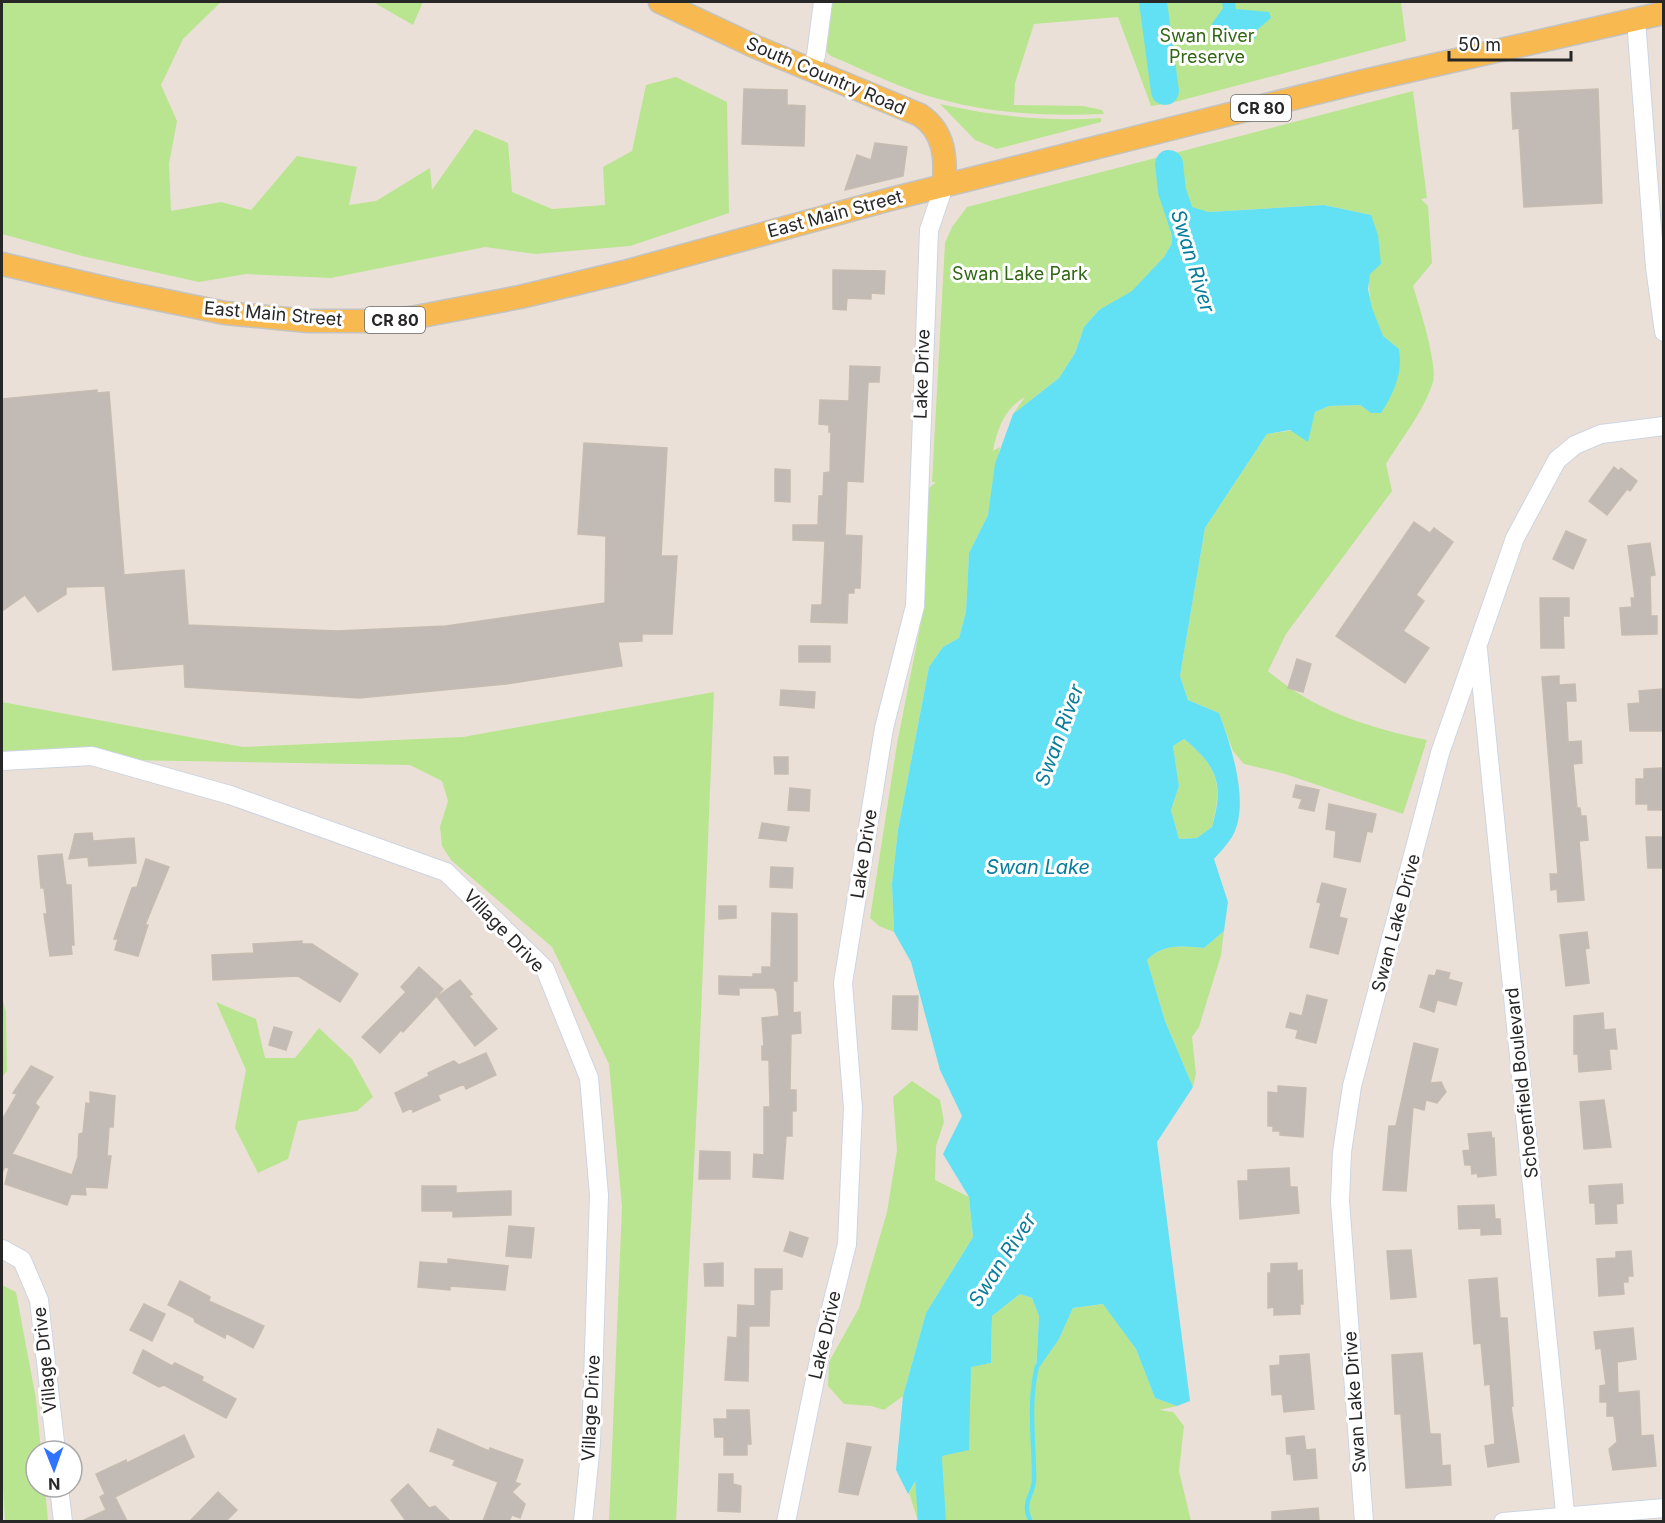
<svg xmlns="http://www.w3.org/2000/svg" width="1665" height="1523" viewBox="0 0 1665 1523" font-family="Inter,sans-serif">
<rect width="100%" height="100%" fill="#ebe0d7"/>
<path fill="#b9e590" d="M2 2H221L183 39 161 85 177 121 169 164 171 211 221 202 251 210 297 156 357 167 349 205 376 201 430 168 432 190 475 129 508 143 512 192 552 209 605 205 603 167 632 151 646 85 676 77 727 102 729 213 630 246 535 254 485 247 331 278 246 274 199 282 82 256 2 234Z
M373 2H423L413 25Z
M832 2H1401L1406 41 1171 103 1151 106 1118 17 1034 24 1015 83 1014 105 1083 106 1102 110 1104 114C1050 116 995 114 943 100 905 91 867 71 831 56L823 49Z
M1413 91 1427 198 1421 199 1428 206 1432 263 1413 286C1419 306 1438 365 1433 382 1424 411 1402 438 1386 464L1392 491 1286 634 1268 671C1313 710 1369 728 1427 740L1403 814 1285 774 1244 764 1233 751 1219 713 1188 700 1180 676 1205 528 1267 434 1310 428 1315 412 1329 406 1360 405 1371 413C1387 392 1403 377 1399 349 1394 345 1388 341 1384 337 1361 311 1371 249 1371 215L1324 205 1209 212 1182 205 1184 200 1182 199 1169 208 1172 212V243L1164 257 1133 293 1099 310 1084 327 1075 353 1059 378 1013 414 1025 397C1005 408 997 429 993 451L1000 447 988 515 969 553 966 612 959 638 943 647 929 667 898 830 892 884 894 932 879 926 870 918 897 744 921 622 929 488 936 482H932L945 243 952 227 967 207Z
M940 104C993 116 1047 122 1101 118V122L997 149 975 140Z
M714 692 699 1064 676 1521H609L622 1207 609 1064 552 947 451 860 442 846 440 827 448 801 442 781 410 765 2 758V702L243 747 463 737Z
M1184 739C1218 767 1223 783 1212 827L1197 838 1179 839 1171 810 1179 786 1173 746Z
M1224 931 1221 955 1199 1027 1192 1037 1196 1073 1193 1087 1165 1021 1147 960C1163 943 1183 946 1204 948Z
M2 997 6 1012 7 1071 2 1077Z
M216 1002 256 1019 265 1058H295L319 1028 352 1059 373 1097 357 1111 298 1121 288 1159 258 1173 235 1128 246 1070Z
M912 1081 940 1100 944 1122 936 1146 935 1180 969 1197 973 1237 926 1313 903 1396 884 1410 872 1406 844 1404 828 1386 829 1362 859 1308 887 1212 897 1150 893 1097Z
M2 1285 16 1292 36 1399 41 1451H36V1487H45L48 1521H5L2 1471Z
M1020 1294 1032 1298 1039 1316 1036 1370 1059 1339 1073 1308 1104 1304 1136 1349 1155 1398 1177 1406 1159 1410 1173 1412 1184 1426 1179 1471 1191 1521H918L909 1493 928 1459 971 1366 991 1363 992 1316Z"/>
<path fill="#63e1f4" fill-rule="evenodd" d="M1222 2H1235L1236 9 1269 12 1271 18 1257 30 1256 37 1251 43 1231 39 1215 42C1203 28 1216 20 1223 8Z
M1178 203 1209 212 1324 205 1371 215 1378 235 1381 264 1370 274 1368 289 1372 308 1383 336 1399 349C1403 373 1394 393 1381 413H1371L1360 405 1329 406 1315 412 1308 442 1290 430 1267 434 1205 528 1180 676 1188 700 1219 713C1231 745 1251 805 1232 837 1227 845 1220 852 1214 859L1228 902 1224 931 1204 948C1183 946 1163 943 1147 960L1165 1021 1193 1087 1157 1142 1190 1401 1177 1406 1155 1398 1136 1349 1103 1304 1073 1308 1059 1339 1036 1372 1039 1316 1032 1298 1020 1294 992 1316 991 1363 971 1367 969 1450 928 1459 908 1494 896 1470 903 1396 926 1313 973 1237 969 1197 943 1154 962 1116 940 1070 911 962 894 932 892 884 898 830 929 667 943 647 959 638 966 612 969 553 988 515 995 464 1013 414 1059 378 1075 353 1084 327 1099 310 1132 291 1164 257 1172 243V212ZM1184 739C1218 767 1224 784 1212 827L1197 838 1179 839 1171 810 1179 786 1173 746Z"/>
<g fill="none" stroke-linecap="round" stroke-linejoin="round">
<path stroke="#63e1f4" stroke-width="4.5" d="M1031 1522C1020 1500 1035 1496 1034 1477 1034 1439 1028 1404 1037 1366"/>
<path stroke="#63e1f4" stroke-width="28" d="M1153 2 1165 91
M1169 164 1172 191 1188 239
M932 1522 928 1459 933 1422"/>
</g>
<path fill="#c2bab4" stroke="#c6bcb1" stroke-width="1.5" d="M744 89 787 90V105L805 106 804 146 742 144Z
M1598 89 1602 203 1524 207 1519 128 1513 129 1511 93Z
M875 143 907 147 903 176 845 190 857 155 871 160Z
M833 270 885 271 884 294 871 293V299L847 298 846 310 833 309Z
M850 366 880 367 879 382H868L863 482 847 481 845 535 862 536 860 588H854V593H848L847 623 811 622 812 605H822L825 541 793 540V525H818L819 496H823L824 473 830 472 831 432H829V425L819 424 820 400 849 401Z
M97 390V393L109 392 124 575 184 570 188 625 337 631 446 626 605 603 606 536 578 534 584 443 667 448 661 556H677L672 634H642V641L618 642 622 666 506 684 359 698 185 687 184 664 113 670 105 586 66 587V594L38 612 25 595 2 611V399Z
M1614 467 1619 471 1621 468 1637 481 1630 491 1627 489 1607 515 1589 501Z
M775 469 790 470V502L775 501Z
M1414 522 1430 533 1434 528 1453 542 1416 595 1424 601 1403 631 1429 648 1405 683 1336 636Z
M1566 531 1586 540 1573 569 1553 559Z
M1650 543 1655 575 1650 576 1651 616H1657V634L1622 635 1620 608 1632 607 1631 598H1635L1628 546Z
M1540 598H1569V616H1563L1564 648H1541Z
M799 646H830V662H799Z
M1297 659 1311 664 1303 692 1288 688Z
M1559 676V685L1575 684 1576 701H1566L1568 742 1581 741 1582 763 1573 764 1577 808H1580L1581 816H1586L1588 840 1579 841 1584 900 1558 902 1557 889 1551 890 1550 874H1558L1542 677Z
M1662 689 1664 731H1630L1628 704 1640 703 1639 691Z
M781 690 815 692 814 708 780 705Z
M774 757H788V774H775Z
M1662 768 1664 810H1648V804H1636V779H1644V769Z
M1296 785 1319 790 1314 811 1299 808 1302 799 1293 797Z
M790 788 810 790 809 811 788 810Z
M1329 804 1376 814 1372 832 1367 831 1360 862 1334 857 1336 831 1326 829Z
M762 823 789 827 786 841 759 838Z
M92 833 93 841 134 838 136 863 89 866 88 857 69 859 75 834Z
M1646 837H1664V868H1648Z
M62 854 66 885H71L74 945H71L72 954 50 956 44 914H47L44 888H41L38 856Z
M146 859 169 867 145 925H148L138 956 115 950 118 939H114L132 888 137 887Z
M771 867 793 868 792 888 770 887Z
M1322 883 1346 889 1339 917 1347 919 1338 954 1310 947 1321 903 1317 902Z
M719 906H736V918L719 919Z
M772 913 797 914V981H793V1013L800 1012 801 1033 791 1034 790 1090H796V1111H792V1136H786L783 1179 753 1177 754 1154 764 1155V1107H770L769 1060H762V1046H764L762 1018 779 1016 777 992 774 988H739V995L719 994V976L753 977V974H762V967H771Z
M1587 932 1589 948 1585 949 1589 983 1566 986 1560 935Z
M302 941V944H312L358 974 340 1002 298 976 213 980 212 955 254 953 253 944Z
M419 967 443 989 403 1032 401 1030 380 1053 362 1037 406 992 401 987Z
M1437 970 1450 973 1448 979 1462 983 1456 1005 1437 1000 1434 1012 1420 1007 1429 975 1435 976Z
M460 980 472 994 469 996 497 1029 475 1046 437 997Z
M1307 995 1327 1000 1316 1043 1296 1038 1298 1030 1286 1027 1290 1013 1302 1016Z
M893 996H918L917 1030 892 1029Z
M1603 1013 1604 1030 1615 1029 1617 1049H1609L1611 1069 1579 1072 1578 1054H1574V1016Z
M274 1027 292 1032 286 1050 269 1045Z
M1414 1043 1438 1049 1430 1083 1441 1082 1446 1092 1437 1103 1426 1100 1424 1110 1413 1107 1406 1191 1383 1190 1389 1126H1396Z
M486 1053 496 1075 466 1089 464 1084 438 1095 440 1100 413 1112 412 1108 403 1112 395 1093 429 1076 428 1073 454 1061 459 1065Z
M31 1066 53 1077 35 1103 39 1107 12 1154 72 1175 78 1157 79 1134 83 1133 86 1103 90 1104V1092L115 1096 113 1127H109L107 1156H111L107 1188 85 1187 86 1195 71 1194 67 1205 5 1184 9 1168 5 1167 2 1172V1120L17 1094 13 1093Z
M1278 1086 1306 1088 1303 1137 1280 1135V1131H1273V1126H1268V1092L1278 1093Z
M1604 1100 1611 1147 1584 1149 1580 1102Z
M1491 1132 1492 1139 1494 1138 1496 1175 1478 1177 1477 1173 1472 1174 1471 1165H1465L1463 1151 1470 1150 1468 1134Z
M700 1151 730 1152V1179H699Z
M1289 1168 1290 1187H1297L1299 1213 1240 1219 1238 1181H1248V1170Z
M1622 1184 1623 1203 1616 1204 1617 1223 1596 1224 1595 1203H1590L1589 1186Z
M422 1186H456V1193L511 1191V1215L453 1217V1211H422Z
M1494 1205 1495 1219H1500L1501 1234 1481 1235V1228L1459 1229 1458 1206Z
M509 1226 534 1228 531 1258 506 1256Z
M790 1232 808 1238 802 1257 784 1251Z
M1411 1250 1416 1297 1391 1299 1387 1251Z
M1631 1251 1633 1276H1628V1282H1623L1624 1294 1599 1296 1597 1259 1616 1258V1252Z
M448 1259 508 1266 505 1290 450 1286V1290L418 1287 420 1262 448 1264Z
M723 1263V1286H705L704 1264Z
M1297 1263V1271L1302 1270 1303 1304H1300V1314L1274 1315V1307L1268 1308V1273H1271V1264Z
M755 1269H782V1289L770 1290 769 1326H749L748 1381 725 1380 728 1337 737 1338 738 1305 755 1306Z
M1497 1278 1500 1318H1507L1513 1406H1511L1519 1462 1488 1467 1485 1446 1495 1444 1490 1384 1485 1385 1481 1343 1474 1344 1469 1280Z
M180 1281 210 1297 209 1301 264 1326 253 1348 226 1333 225 1338 195 1322 194 1318 168 1305Z
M144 1304 165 1314 152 1341 130 1330Z
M1633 1328 1636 1359 1617 1362 1618 1393 1639 1391 1641 1436 1653 1435 1656 1466 1613 1470 1609 1449 1617 1442 1614 1416H1607V1402H1600V1386L1606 1385 1601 1348 1596 1349 1594 1332Z
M143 1350 172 1366 175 1363 203 1377 202 1381 236 1399 226 1418 164 1385 159 1387 133 1373Z
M1422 1353 1430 1434H1440L1442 1466 1450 1465 1451 1485 1406 1488 1401 1414H1395L1392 1355Z
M1309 1354 1314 1409 1284 1412 1282 1394 1272 1395 1270 1366 1280 1365V1356Z
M727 1410H749L751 1444H747V1455H724V1437H715L714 1419H727Z
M438 1429 489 1451 490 1448 523 1460 515 1482 520 1484 512 1492 525 1504 520 1518 512 1515 509 1521H483L498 1482 453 1465 455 1460 430 1451Z
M184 1435 194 1457 115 1497 127 1521H82L106 1510 100 1497 105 1494 96 1474 126 1460 127 1463Z
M1304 1436 1306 1450 1315 1449 1317 1478 1294 1480 1291 1454H1287L1286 1438Z
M847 1443 871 1447 858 1495 839 1492Z
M719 1474H733V1484L741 1486 740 1512 718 1511Z
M408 1484 429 1508 435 1506 450 1521H406L391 1500Z
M218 1492 237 1510 226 1521H190Z
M1318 1508 1319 1521H1272V1512Z"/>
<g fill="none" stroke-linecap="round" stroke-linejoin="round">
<defs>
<path id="minor" d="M1636 20 1655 267 1664 332
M811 71 816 55 823 2
M1478 650 1566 1522
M2 761 92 756 230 795 446 872 545 969 589 1078 599 1195 591 1443 583 1522
M2 1249 22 1260 39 1300 56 1451
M59 1487 63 1522
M786 1522 822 1345 847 1244 853 1108 843 983 884 728 915 606 929 230 944 186
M1364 1522 1340 1201 1342 1152 1352 1086 1440 753 1515 538 1557 460 1575 445 1601 434 1664 426
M1503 1522 1664 1508"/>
<path id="major" d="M660 2 756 47 920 115C945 132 946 158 944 186
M2 264 118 291 225 313 308 321H377L411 318 520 297 624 272 887 200 1186 125 1364 81 1664 13"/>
</defs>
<use href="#minor" stroke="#cdd4e2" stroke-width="20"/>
<use href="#major" stroke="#c3c3c3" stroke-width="25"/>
<use href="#minor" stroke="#fff" stroke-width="18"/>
<use href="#major" stroke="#f7b950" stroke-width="22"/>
</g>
<g text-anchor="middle" stroke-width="6" stroke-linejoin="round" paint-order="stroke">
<g fill="#fff" stroke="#686868" stroke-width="1.5">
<rect x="1231" y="95" width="60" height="26" rx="4.5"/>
<rect x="365" y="307" width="60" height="26" rx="4.5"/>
</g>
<g font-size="16" font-weight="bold" fill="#272727">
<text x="1261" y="114">CR 80</text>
<text x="395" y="326">CR 80</text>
</g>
<g font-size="18" fill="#316615" stroke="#fff">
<text x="1207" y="42">Swan River<tspan x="1207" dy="21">Preserve</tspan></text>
<text x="1020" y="280">Swan Lake Park</text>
</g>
<g font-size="18" fill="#272727" stroke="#fff">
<text transform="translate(826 76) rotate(23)" y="6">South Country Road</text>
<text transform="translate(835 214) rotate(-15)" y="6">East Main Street</text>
<text transform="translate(273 314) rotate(5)" y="6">East Main Street</text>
<text transform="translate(922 374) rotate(-88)" y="6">Lake Drive</text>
<text transform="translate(864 854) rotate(-81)" y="6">Lake Drive</text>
<text transform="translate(1396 923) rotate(-75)" y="6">Swan Lake Drive</text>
<text transform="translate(504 931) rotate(46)" y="6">Village Drive</text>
<text transform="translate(1522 1083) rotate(-96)" y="6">Schoenfield Boulevard</text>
<text transform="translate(825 1335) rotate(-77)" y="6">Lake Drive</text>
<text transform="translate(45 1360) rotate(-96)" y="6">Village Drive</text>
<text transform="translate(1355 1402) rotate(-94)" y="6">Swan Lake Drive</text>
<text transform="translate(591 1408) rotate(-87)" y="6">Village Drive</text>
</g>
<g font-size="20" font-style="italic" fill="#077d9b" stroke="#fff">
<text transform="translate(1193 261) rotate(73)" y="7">Swan River</text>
<text transform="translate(1059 735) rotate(-70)" y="7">Swan River</text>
<text x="1038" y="874">Swan Lake</text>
<text transform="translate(1002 1260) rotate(-57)" y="7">Swan River</text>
</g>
</g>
<rect width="1665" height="1523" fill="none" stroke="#272727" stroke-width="6"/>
<g transform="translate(54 1469) rotate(179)"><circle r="28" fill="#ffffff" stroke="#a9a9a9" stroke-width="1.5"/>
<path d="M0-4.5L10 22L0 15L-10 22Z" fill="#3073ff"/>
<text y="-9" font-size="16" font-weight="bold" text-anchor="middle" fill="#272727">N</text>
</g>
<path d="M1449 51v9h122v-9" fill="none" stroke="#272727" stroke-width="3"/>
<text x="1458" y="51" font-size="18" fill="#272727" stroke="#ffffff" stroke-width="4.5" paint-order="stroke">50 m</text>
</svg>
